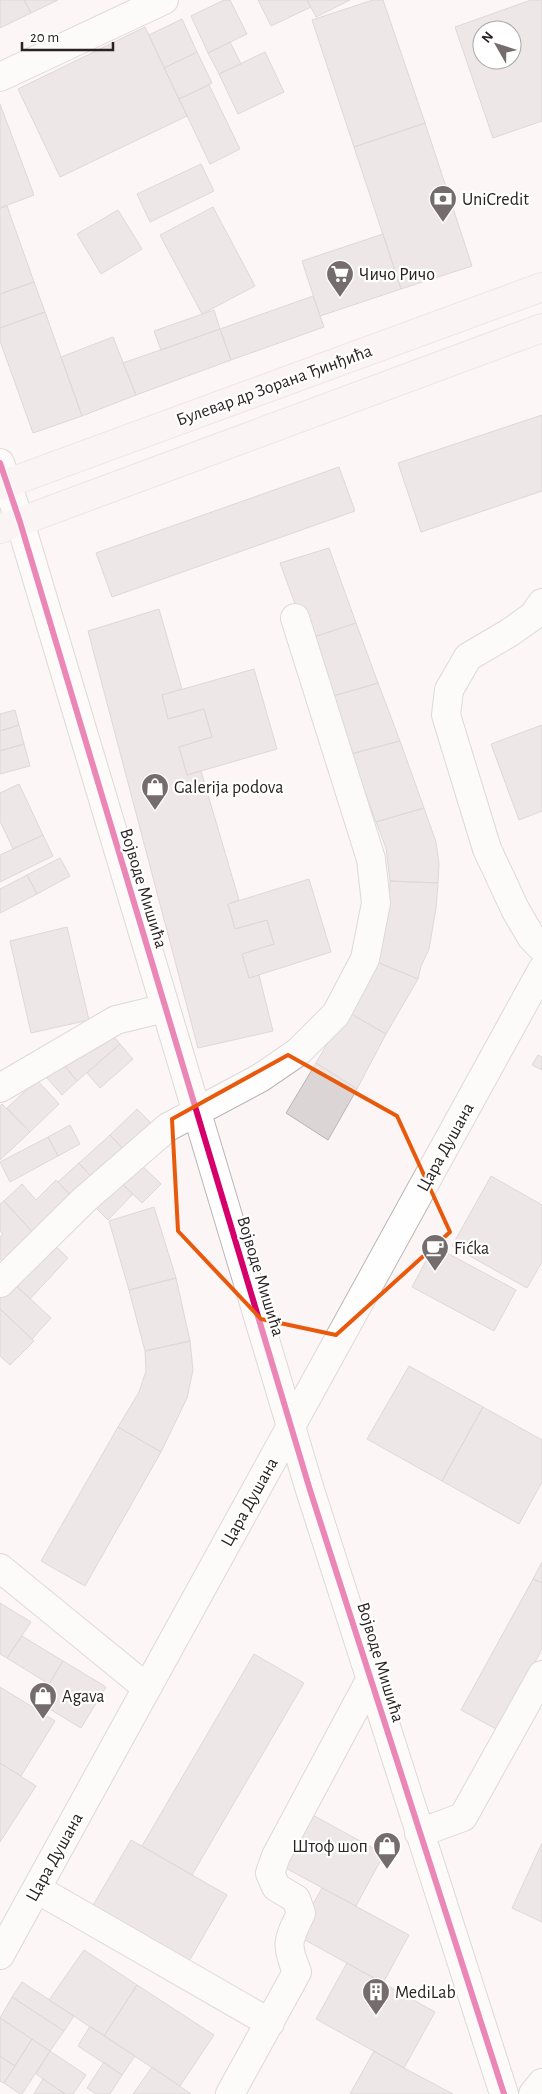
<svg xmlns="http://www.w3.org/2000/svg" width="542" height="2094" viewBox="0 0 542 2094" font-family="'Alegreya Sans',sans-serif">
<rect width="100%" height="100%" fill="#fcf5f6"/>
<path fill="#dcd5d6" stroke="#bbb4b5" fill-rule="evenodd" d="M0 0H24L31 13 0 28Z
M24 0H58L31 13Z
M224 0H230L247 34 208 53 191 16Z
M258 0H307L311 7 271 26Z
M307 0H350L316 17Z
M373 0H383L425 123 354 147 312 20Z
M531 0H542V121L493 138 455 27ZM482 30H512V60H482Z
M182 19 197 52 164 68 149 35Z
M145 27 187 116 60 177 18 89Z
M230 42 241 64 219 74 208 53Z
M197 52 212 83 179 99 164 68Z
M265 52 284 92 238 114 219 74Z
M209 85 240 149 210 164 179 99Z
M0 104 34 195 0 208Z
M425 123 472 266 401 289 354 147Z
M201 164 214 191 150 222 137 194Z
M7 206 34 282 0 294V208Z
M213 207 255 286 202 314 160 235Z
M118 210 142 249 101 274 77 234Z
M383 234 401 289 320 316 302 261Z
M34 282 45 312 0 328V294Z
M313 296 324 327 231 360 220 329Z
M214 310 220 329 161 350 154 331Z
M45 312 82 416 33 433 0 341V328Z
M220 329 231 360 136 395 123 363Z
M113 337 136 395 82 416 61 357Z
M542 415V491L421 532 398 463Z
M339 467 355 511 112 597 96 553Z
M329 548 356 623 308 639 280 563Z
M159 609 182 689 162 695 168 719 204 709 212 737 179 747 187 775 201 771 239 900 228 904 235 929 267 920 274 944 242 954 249 978 259 975 273 1031 198 1048 88 631Z
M356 623 378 683 330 697 308 639Z
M254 669 277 749 187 775 179 747 212 737 204 709 168 719 162 695Z
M378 683 400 741 351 754 330 697Z
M15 710 19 725 0 731V714Z
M19 725 24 744 0 751V731Z
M542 725V811L519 820 491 744Z
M400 741 424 808 376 822 351 754Z
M24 744 30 766 0 774V751Z
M19 784 43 835 13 849 0 821V793Z
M424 808 436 842 439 864 438 883 390 881 386 848 376 822Z
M43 835 53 856 0 882V855Z
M60 858 70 876 37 894 27 875Z
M27 875 37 894 0 913V889Z
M309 879 331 952 249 978 242 954 274 944 267 920 235 929 228 904Z
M390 881 438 883 436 908 429 949 421 966 418 979 372 960 389 907Z
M67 927 89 1020 31 1033 10 941Z
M372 960 418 979 386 1034 346 1011Z
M346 1011 386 1034 357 1089 316 1063Z
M105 1027 120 1044 77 1081 63 1064Z
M120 1044 133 1059 100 1088 87 1073Z
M538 1055 542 1057V1070L532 1065Z
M316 1063 357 1089 328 1140 286 1113Z
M63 1064 77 1081 62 1095 47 1078Z
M37 1080 59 1104 30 1132 7 1108Z
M2 1104 30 1132 0 1160V1106Z
M137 1109 155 1127 127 1153 110 1135Z
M70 1125 80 1144 58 1156 48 1137Z
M110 1135 127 1153 96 1182 79 1163Z
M48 1137 58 1156 10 1182 0 1162Z
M133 1157 161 1184 142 1203 115 1177Z
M79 1163 96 1182 76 1201 58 1182Z
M491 1176 542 1205V1262L527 1288 452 1246Z
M115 1177 133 1194 108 1220 90 1202Z
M56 1180 76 1201 37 1237 4 1201 22 1184 36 1200Z
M4 1201 37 1237 7 1266 0 1259V1237L3 1234 0 1231V1204Z
M154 1207 176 1278 129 1290 109 1221Z
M48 1239 68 1258 30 1299 10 1280Z
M434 1246 516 1290 494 1331 412 1287Z
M176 1278 190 1341 145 1351 129 1290Z
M10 1280 51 1318 32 1339 0 1309V1291Z
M0 1309 34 1341 10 1365 0 1356Z
M190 1341 193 1370 187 1398 161 1452 118 1427 139 1392 146 1371 145 1351Z
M409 1366 483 1407 442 1481 367 1439Z
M483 1407 542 1440V1482L519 1524 442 1481Z
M118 1427 161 1452 85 1586 41 1561Z
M542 1562V1583L533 1579Z
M533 1579 542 1583V1649L498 1730 461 1710Z
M0 1603 31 1622 7 1658 0 1654Z
M22 1636 63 1661 49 1684 7 1658Z
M254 1654 304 1683 192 1875 142 1846Z
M63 1661 106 1687 81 1728 38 1702Z
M0 1687 55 1721 21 1776 0 1763Z
M0 1763 36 1786 0 1842Z
M307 1812 384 1854 356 1906 278 1864Z
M131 1840 227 1895 184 1970 88 1914Z
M542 1843V1922L512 1908Z
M322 1888 409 1935 383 1983 296 1935Z
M84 1950 137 1985 104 2036 49 2000Z
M347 1963 435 2012 404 2068 316 2019Z
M22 1982 74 2016 64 2031 12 1997Z
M137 1985 214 2035 180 2086 104 2036Z
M12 1997 64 2031 50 2051 0 2018Z
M0 2018 32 2039 15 2066 0 2056Z
M90 2026 135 2056 122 2075 78 2046Z
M32 2039 50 2051 22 2094H20L4 2083Z
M50 2051 86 2075 73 2094H65L36 2074Z
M374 2051 404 2068 453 2094H350Z
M0 2056 15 2066 4 2083 0 2081Z
M104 2062 122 2075 110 2094H96L87 2088Z
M152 2067 191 2094H133Z
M43 2079 65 2094H34Z"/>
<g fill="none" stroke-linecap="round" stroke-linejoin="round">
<defs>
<path id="minor" d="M0 77 164 0
M0 463 20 522 310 1490 504 2094
M542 603 533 616 509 633 468 657 449 690 446 715 487 849 516 911 532 938 542 948
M0 1088 116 1020 165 1008
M0 1283 84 1200 168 1127 260 1078 298 1052 336 1014 365 959 376 903 371 859 295 618
M0 1568 147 1688
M419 1833 463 1817 542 1675
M37 1889 270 2023
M0 1955 542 970
M230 2094 297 1972C285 1943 288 1941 301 1913L296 1899 276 1887 270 1873 276 1856 370 1680
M533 2094 542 2083"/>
<path id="major" d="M0 486 542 287
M0 529 542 328"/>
</defs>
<use href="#minor" stroke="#bcb5b6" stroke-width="30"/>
<use href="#major" stroke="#d8d3d4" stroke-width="30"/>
<use href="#minor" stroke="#fffefe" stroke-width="28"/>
<use href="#major" stroke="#f8f2f3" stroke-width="28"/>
<defs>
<path id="cycleway" d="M0 463 20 522 310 1490 504 2094"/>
</defs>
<use href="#cycleway" stroke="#fff" stroke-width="9"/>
<use href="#cycleway" stroke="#d6006c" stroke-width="6"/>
</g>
<path d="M0 0H542V2094H0ZM288 1055 397 1116 450 1232 336 1335 261 1319 178 1231 172 1119Z" fill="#fcf5f6" fill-opacity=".55" fill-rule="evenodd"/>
<path fill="none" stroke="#e8590c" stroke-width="4" stroke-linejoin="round" d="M288 1055 397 1116 450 1232 336 1335 261 1319 178 1231 172 1119Z"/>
<defs>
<symbol id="bank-pin" viewBox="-11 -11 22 30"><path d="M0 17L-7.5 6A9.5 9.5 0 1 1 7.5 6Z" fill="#746c6d" stroke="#fff"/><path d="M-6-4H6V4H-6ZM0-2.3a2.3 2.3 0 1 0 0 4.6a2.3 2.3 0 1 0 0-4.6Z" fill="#fff"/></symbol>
<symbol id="supermarket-pin" viewBox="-11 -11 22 30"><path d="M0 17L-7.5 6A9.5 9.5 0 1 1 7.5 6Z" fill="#746c6d" stroke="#fff"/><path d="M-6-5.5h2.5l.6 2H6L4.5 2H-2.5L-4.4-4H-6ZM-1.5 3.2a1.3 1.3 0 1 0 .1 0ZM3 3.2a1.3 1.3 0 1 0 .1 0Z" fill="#fff"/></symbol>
<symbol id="shop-pin" viewBox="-11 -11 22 30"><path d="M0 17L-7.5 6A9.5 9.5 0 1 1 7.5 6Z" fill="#746c6d" stroke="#fff"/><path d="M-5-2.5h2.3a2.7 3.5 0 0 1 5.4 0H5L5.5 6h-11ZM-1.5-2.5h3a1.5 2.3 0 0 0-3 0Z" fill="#fff"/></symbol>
<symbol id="cafe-pin" viewBox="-11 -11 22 30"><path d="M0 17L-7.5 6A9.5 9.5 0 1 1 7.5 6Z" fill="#746c6d" stroke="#fff"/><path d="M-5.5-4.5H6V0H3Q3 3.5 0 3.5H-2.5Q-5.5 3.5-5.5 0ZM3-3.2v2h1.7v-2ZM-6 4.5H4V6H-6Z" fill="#fff"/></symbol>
<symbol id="building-pin" viewBox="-11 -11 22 30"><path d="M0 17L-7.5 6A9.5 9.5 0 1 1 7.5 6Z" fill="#746c6d" stroke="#fff"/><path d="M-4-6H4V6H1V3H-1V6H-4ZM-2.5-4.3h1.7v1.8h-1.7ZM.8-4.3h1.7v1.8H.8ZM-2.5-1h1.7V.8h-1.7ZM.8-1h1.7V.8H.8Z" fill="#fff"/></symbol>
</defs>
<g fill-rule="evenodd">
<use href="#bank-pin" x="427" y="183" width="32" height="43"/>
<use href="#supermarket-pin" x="324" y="258" width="32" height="43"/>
<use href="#shop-pin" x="139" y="771" width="32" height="43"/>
<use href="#cafe-pin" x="419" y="1232" width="32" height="43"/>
<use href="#shop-pin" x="27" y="1680" width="32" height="43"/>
<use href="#shop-pin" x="371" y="1830" width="32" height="43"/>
<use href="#building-pin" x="360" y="1976" width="32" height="43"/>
</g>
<g text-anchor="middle" stroke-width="4.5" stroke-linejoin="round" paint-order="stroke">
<g font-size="18" fill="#2a2223" stroke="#fff" text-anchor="start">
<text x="462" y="205">UniCredit</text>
<text x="359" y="280">Чичо Ричо</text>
<text x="174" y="793">Galerija podova</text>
<text x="454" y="1254">Fićka</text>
<text x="62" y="1702">Agava</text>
<text x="368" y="1852" text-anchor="end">Штоф шоп</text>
<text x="395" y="1998">MediLab</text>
</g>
<g font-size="18" fill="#2a2223" stroke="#fff">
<text transform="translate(274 385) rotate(-20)" y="6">Булевар др Зорана Ђинђића</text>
<text transform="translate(144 888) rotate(73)" y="6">Војводе Мишића</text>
<text transform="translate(445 1147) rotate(-61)" y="6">Цара Душана</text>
<text transform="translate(261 1276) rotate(73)" y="6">Војводе Мишића</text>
<text transform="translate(249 1502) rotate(-61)" y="6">Цара Душана</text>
<text transform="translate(381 1662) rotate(73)" y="6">Војводе Мишића</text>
<text transform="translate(54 1857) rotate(-61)" y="6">Цара Душана</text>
</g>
</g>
<g transform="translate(497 45) rotate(309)"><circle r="24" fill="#ffffff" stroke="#aaa7a7"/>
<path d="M0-4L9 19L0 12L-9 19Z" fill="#746c6d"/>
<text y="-8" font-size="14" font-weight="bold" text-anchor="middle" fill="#2a2223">N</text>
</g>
<path d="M22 42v8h91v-8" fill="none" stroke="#2a2223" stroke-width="2.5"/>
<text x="30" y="42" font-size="15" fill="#2a2223" stroke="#ffffff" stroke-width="4" paint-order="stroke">20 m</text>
</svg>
